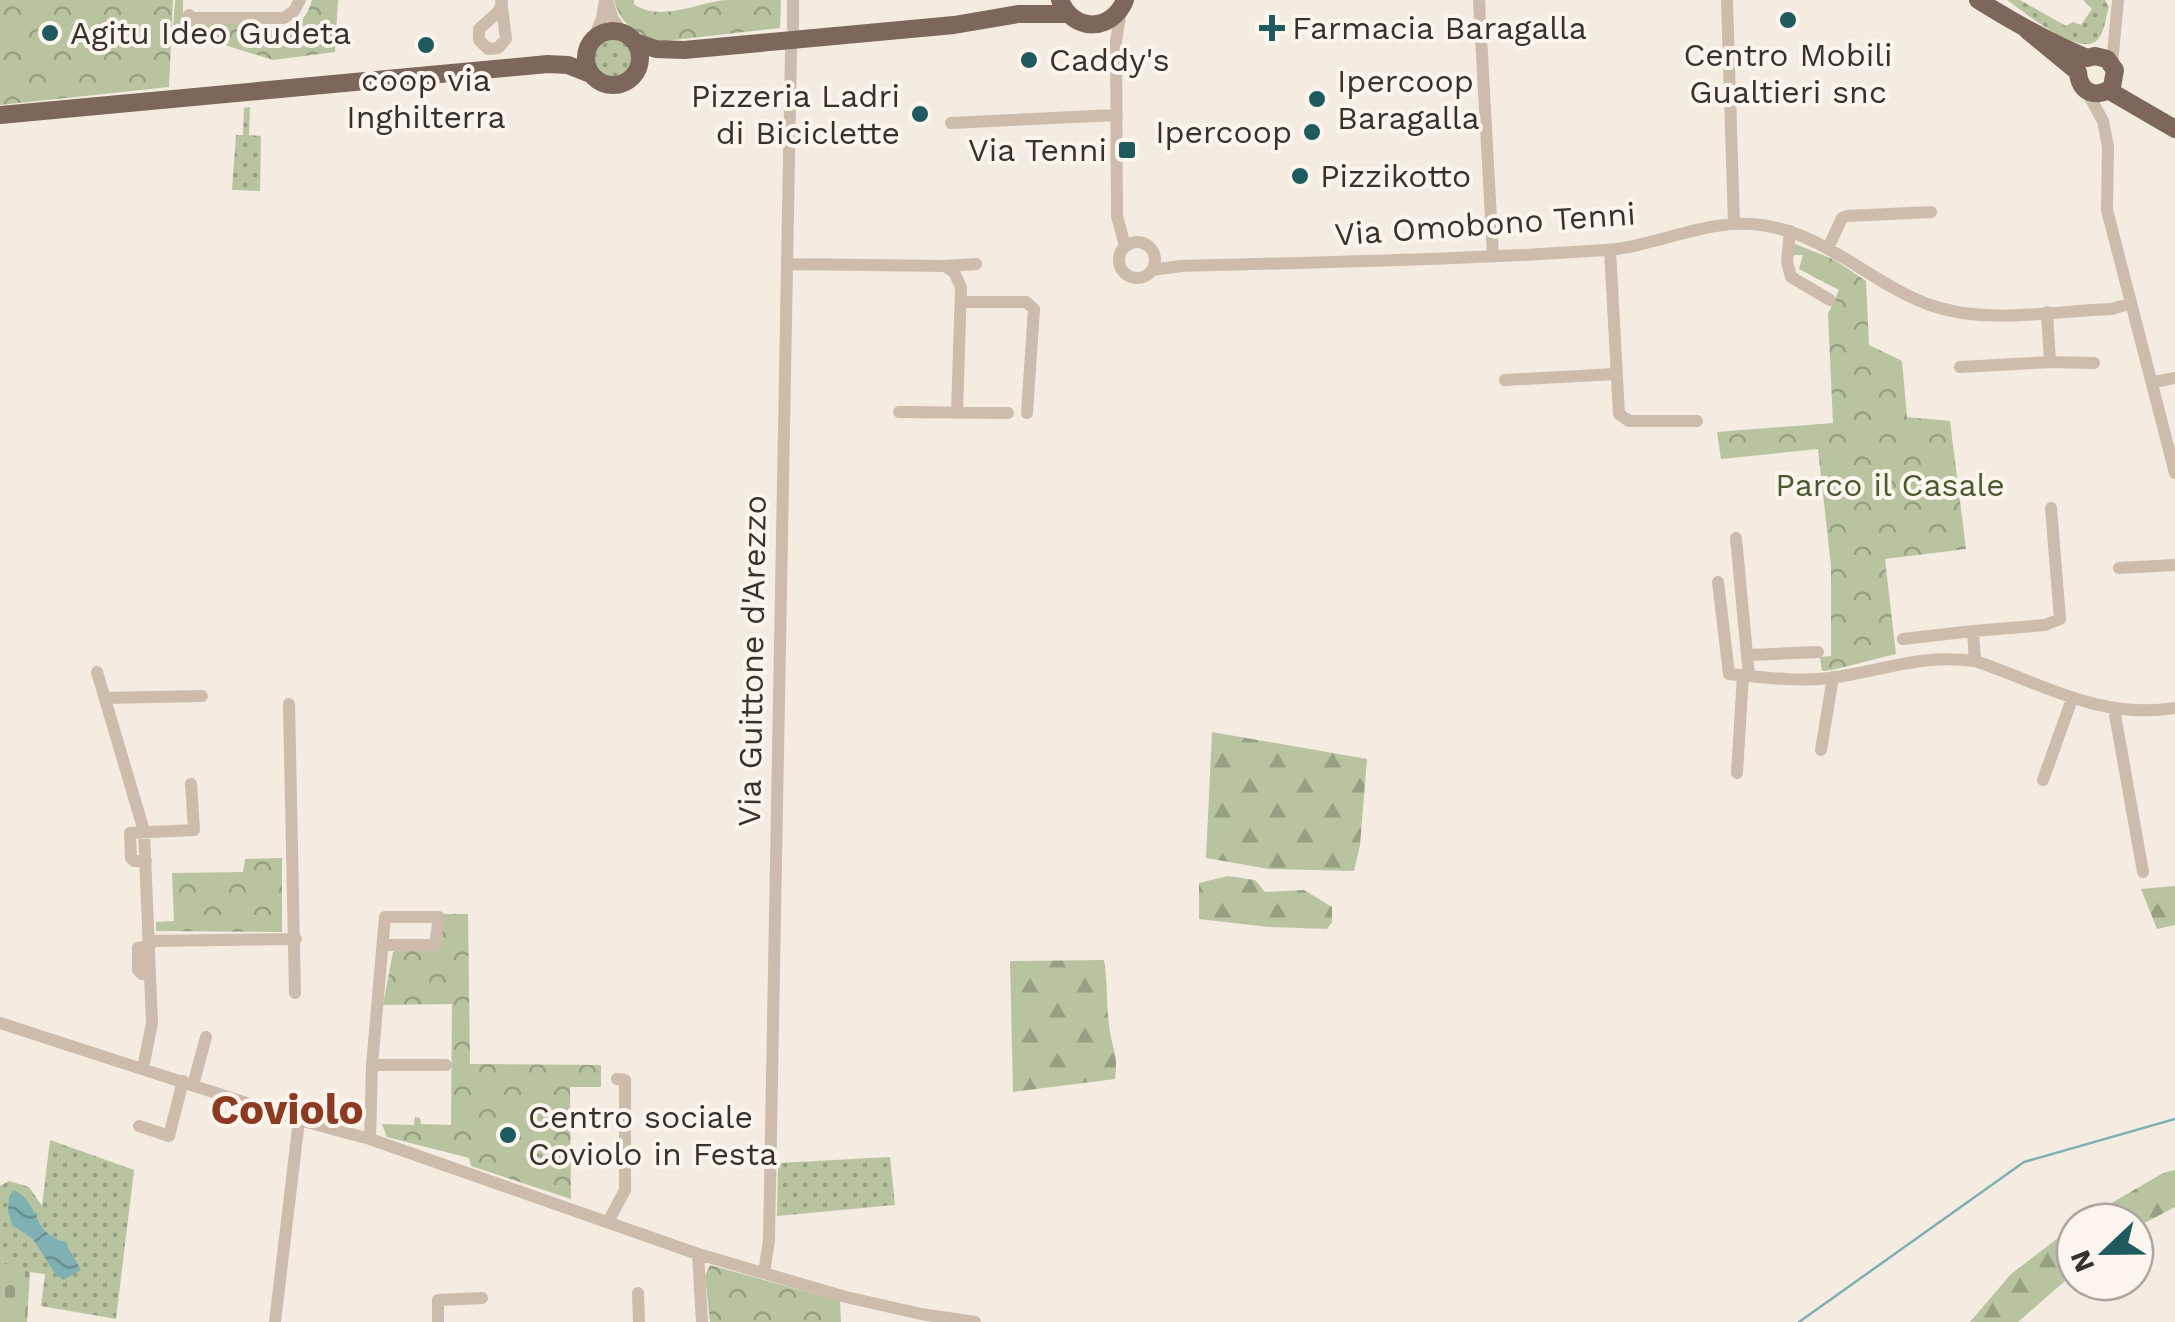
<svg xmlns="http://www.w3.org/2000/svg" width="2175" height="1322" viewBox="0 0 2175 1322" font-family="'Work Sans',sans-serif">
<defs>
<pattern id="grass-dots" width="8" height="8" patternUnits="userSpaceOnUse" patternTransform="scale(2.5)"><rect width="8" height="8" fill="#b8c4a0"/><path d="M2 2h.1M6 6h.1" fill="none" stroke="#97a083" stroke-width="1.8" stroke-linecap="round"/></pattern>
<pattern id="forest-firs" width="22" height="20" patternUnits="userSpaceOnUse" patternTransform="scale(2.5)"><rect width="22" height="20" fill="#b8c4a0"/><path d="M5 1l3.5 6h-7zM16 11l3.5 6h-7z" fill="#97a083"/></pattern>
<pattern id="cemetery-stones" width="16" height="16" patternUnits="userSpaceOnUse" patternTransform="scale(2.5)"><rect width="16" height="16" fill="#b8c4a0"/><path d="M2 7V4a2 2 0 0 1 4 0v3zM10 15v-3a2 2 0 0 1 4 0v3z" fill="#97a083"/></pattern>
<pattern id="park-crowns" width="20" height="18" patternUnits="userSpaceOnUse" patternTransform="scale(2.5)"><rect width="20" height="18" fill="#b8c4a0"/><path d="M2 6a3 3 0 1 1 6 0M12 15a3 3 0 1 1 6 0" fill="none" stroke="#97a083"/></pattern>
<pattern id="water-waves" width="16" height="10" patternUnits="userSpaceOnUse" patternTransform="scale(2.5)"><rect width="16" height="10" fill="#7fb0b2"/><path d="M0 5q4-4 8 0t8 0" fill="none" stroke="#699091"/></pattern>
</defs>
<rect width="100%" height="100%" fill="#f4ebe1"/>
<path fill="url(#grass-dots)" d="M2007 0H2020L2066 26 2073 22 2081 25 2092 9 2083 0H2105L2109 7C2106 16 2105 30 2099 38 2083 61 2023 11 2007 0Z
M592 58a20 20 0 1 1 40 0a20 20 0 1 1-40 0Z
M250 107 249 135 261 136 260 191 232 190 236 135H243L244 108Z
M50 1140 134 1170 116 1319 41 1306 45 1274 30 1272 27 1322H0V1186L9 1181 29 1187 42 1206Z
M890 1157 895 1205 777 1216 778 1163Z"/>
<path fill="url(#forest-firs)" d="M1212 732 1367 759 1360 845 1354 871 1269 869 1206 858Z
M1228 876 1255 880 1265 892 1304 890 1332 907V922L1327 929 1269 927 1199 919V883Z
M2175 886V925L2157 929 2141 889Z
M1104 960C1108 984 1106 1009 1110 1032 1114 1055 1118 1053 1115 1079L1013 1092 1010 961Z
M2175 1170V1207L2135 1228V1222H2079L2163 1173Z
M2075 1225V1260L2066 1265 2065 1281 2018 1322H1970L2011 1274Z"/>
<path fill="url(#cemetery-stones)" d="M0 1262 29 1272 27 1322H0Z"/>
<path fill="url(#park-crowns)" d="M0 0H173L169 87 0 105Z
M175 0H183V13L193 18 247 19 248 31C278 30 303 34 312 0H338L335 52 273 60 173 29Z
M614 0H634V4C660 23 700 2 725 0 743 0 762 0 781 0L780 28 665 41C640 38 621 26 614 0Z
M1795 244 1833 259 1866 281 1869 345 1902 361 1907 417 1950 421 1966 549 1885 559 1896 654 1832 670 1822 671 1820 657 1831 656V566L1818 449 1721 459 1717 432 1833 423 1828 314 1839 290 1799 269 1803 255H1791Z
M282 858V932L156 931V922L174 921 172 873 243 872 245 859Z
M442 914H468L470 1064 601 1065V1087H570L571 1199 471 1166 469 1158 387 1137 382 1124 414 1125 415 1117 420 1118 421 1124 451 1125 452 1004 383 1005 393 952 397 949 438 950 442 940Z
M710 1265 840 1301 841 1322H710L705 1276Z"/>
<path fill="url(#water-waves)" d="M14 1190C43 1205 29 1232 65 1242L81 1270 63 1280 56 1275 33 1239 12 1225 8 1211 9 1196Z"/>
<g fill="none" stroke-linecap="round" stroke-linejoin="round">
<path stroke="#7fb0b2" stroke-width="2.5" d="M1799 1322 2024 1162 2175 1119"/>
<path stroke="#cdbbac" stroke-width="12" d="M501 0 506 39 498 48 488 49 479 40V29L498 12 502 3
M607 0 613 19 623 33
M1479 0 1493 255
M1727 0 1734 224
M1121 10 1116 41 1117 216 1125 246
M189 15 193 18H284L294 11 300 0
M793 28V0
M594 38 602 18 605 0
M2112 64 2118 0
M2087 92 2103 121 2108 147 2107 210 2175 473
M951 123 1117 115
M1790 231 1787 262 1791 277 1830 300
M1119 260a18 18 0 1 1 36 0a18 18 0 1 1-36 0Z
M1829 246 1842 218 1847 216 1931 212
M1610 250 1619 414 1629 421H1697
M787 264 945 266 954 272 961 287 957 413
M945 266 976 264
M1152 270 1181 266C1322 262 1464 260 1605 250 1656 247 1709 217 1761 225 1827 234 1870 283 1930 305 1986 325 2052 311 2111 309L2129 304
M961 302H1026L1034 309 1027 413
M2050 362 2094 363
M1960 367 2050 362 2047 312
M1505 380 1615 374
M2154 382 2175 378
M899 412 1008 413
M1736 538 1749 676
M2119 568 2175 565
M1718 582 1729 674C1762 677 1796 682 1830 678 1883 671 1918 654 1975 661 2044 684 2099 720 2175 708
M1973 631 2045 625 2060 619 2051 508
M1903 639 1973 631 1975 661
M1749 655 1818 652
M97 672 144 831 152 1023 143 1068
M105 698 202 696
M289 704 295 993
M2114 709 2143 872
M1821 750 1833 677
M1737 773 1743 675
M2043 780 2072 699
M146 861H134L131 858 130 833 194 830 191 784
M150 941 296 939
M150 945 138 948V970L142 974H150
M0 1023 299 1120 370 1139 698 1254 846 1297 921 1314 975 1322
M372 1065H446
M193 1085 206 1037
M139 1126 169 1136 183 1081
M370 1139 372 1065 385 917H439L435 945H383
M608 1222 625 1190V1080L617 1079
M698 1254 702 1322
M764 1273 769 1240 791 50
M638 1293 639 1322
M275 1322 299 1120
M438 1322V1300L482 1298"/>
<path stroke="#7d675c" stroke-width="18" d="M1060 0C1073 33 1112 32 1125 0
M1978 0C2013 22 2049 42 2087 58L2095 56 2107 59 2115 70 2112 87C2096 100 2079 92 2078 72L2027 30
M586 58a27 27 0 1 1 54 0a27 27 0 1 1-54 0Z
M635 42 656 49 684 50 954 25 1018 14H1067
M2108 90 2175 129
M0 115 548 64 568 65 591 74"/>
</g>
<g fill="#1f5a5e" stroke="#fbf5ee" stroke-width="4">
<circle cx="1788" cy="20" r="10"/>
<path d="M1267 13h10v10h10v10h-10v10h-10v-10h-10v-10h10z"/>
<circle cx="50" cy="33" r="10"/>
<circle cx="426" cy="45" r="10"/>
<circle cx="1029" cy="60" r="10"/>
<circle cx="1317" cy="99" r="10"/>
<circle cx="920" cy="114" r="10"/>
<circle cx="1312" cy="132" r="10"/>
<rect x="1117" y="140" width="20" height="20" rx="5"/>
<circle cx="1300" cy="176" r="10"/>
<circle cx="508" cy="1135" r="10"/>
</g>
<g text-anchor="middle" stroke-width="8" stroke-linejoin="round" paint-order="stroke">
<g font-size="32" fill="#3b302b" stroke="#fbf5ee" text-anchor="start">
<text x="1292" y="39">Farmacia Baragalla</text>
<text x="70" y="44">Agitu Ideo Gudeta</text>
<text x="1788" y="66" text-anchor="middle">Centro Mobili<tspan x="1788" dy="37">Gualtieri snc</tspan></text>
<text x="1049" y="71">Caddy's</text>
<text x="426" y="91" text-anchor="middle">coop via<tspan x="426" dy="37">Inghilterra</tspan></text>
<text x="1337" y="92">Ipercoop<tspan x="1337" dy="37">Baragalla</tspan></text>
<text x="900" y="107" text-anchor="end">Pizzeria Ladri<tspan x="900" dy="37">di Biciclette</tspan></text>
<text x="1292" y="143" text-anchor="end">Ipercoop</text>
<text x="1107" y="161" text-anchor="end">Via Tenni</text>
<text x="1320" y="187">Pizzikotto</text>
<text x="528" y="1128">Centro sociale<tspan x="528" dy="37">Coviolo in Festa</tspan></text>
</g>
<g font-size="32" fill="#3b302b" stroke="#fbf5ee">
<text transform="translate(1485 224) rotate(-4)" y="11">Via Omobono Tenni</text>
<text transform="translate(752 661) rotate(-89)" y="11">Via Guittone d'Arezzo</text>
</g>
<g font-size="32" fill="#4a5a2e" stroke="#fbf5ee">
<text x="1890" y="496">Parco il Casale</text>
</g>
<g font-size="42" font-weight="bold" fill="#8c3b22" stroke="#fbf5ee">
<text x="287" y="1124">Coviolo</text>
</g>
</g>
<g transform="translate(2105 1252) rotate(248)"><circle r="48" fill="#fbf5ee" stroke="#aea6a0" stroke-width="2.5"/>
<path d="M0-8L18 38L0 25L-18 38Z" fill="#1f5a5e"/>
<text y="-15" font-size="28" font-weight="bold" text-anchor="middle" fill="#3b302b">N</text>
</g>
</svg>
